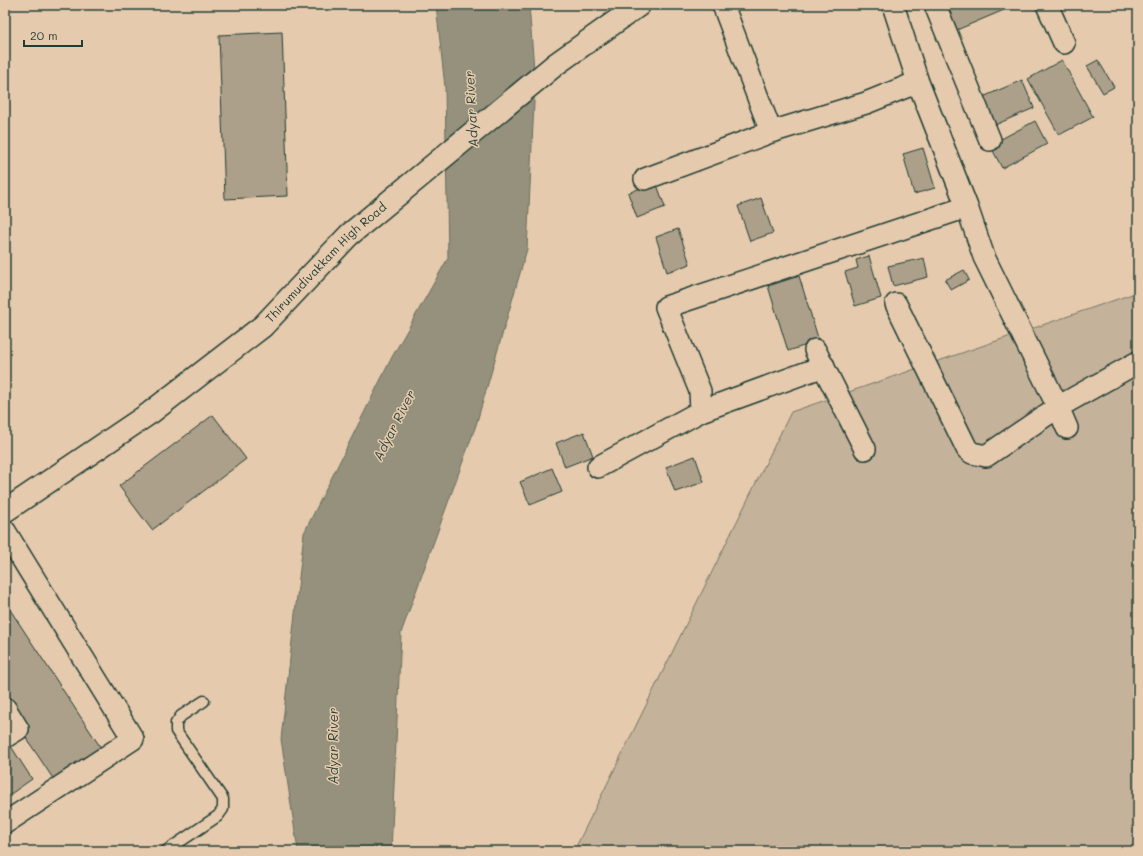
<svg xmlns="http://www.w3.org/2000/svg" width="1143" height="856" viewBox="0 0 1143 856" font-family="Mali,sans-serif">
<rect width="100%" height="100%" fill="#e6caad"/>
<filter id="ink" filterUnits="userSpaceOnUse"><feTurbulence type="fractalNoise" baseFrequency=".025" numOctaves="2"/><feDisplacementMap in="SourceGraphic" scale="8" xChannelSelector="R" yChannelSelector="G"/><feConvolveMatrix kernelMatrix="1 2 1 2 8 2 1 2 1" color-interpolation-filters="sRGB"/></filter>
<g filter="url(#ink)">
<path fill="#c5b29a" stroke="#727867" d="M1138 292V851H574L791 412Z"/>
<path fill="#95917c" stroke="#666f5f" d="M436 5H529L535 82 527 249 476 425 401 633 391 851H298L281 739 304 533 392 357 448 258 445 87Z"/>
<path fill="#aca08a" stroke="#1f3d34" d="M940 5H1001L1004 10 952 32Z
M282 32 288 196 225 199 219 35Z
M1062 60 1093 117 1059 135 1028 79Z
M1098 60 1114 87 1103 93 1087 66Z
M1022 80 1034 108 988 128 976 100Z
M1035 121 1047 144 1002 168 990 145Z
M923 148 935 188 914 194 903 154Z
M656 182 665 207 637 218 628 193Z
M761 198 773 233 750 241 738 206Z
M678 229 690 264 667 272 656 237Z
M869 256 881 298 855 306 845 272 858 268 856 260Z
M924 258 928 277 893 286 888 266Z
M964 270 969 280 951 290 945 280Z
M799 276 819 341 788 351 768 286Z
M213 415 246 459 152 530 119 486Z
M584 432 593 456 565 467 556 443Z
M695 456 704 482 675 492 666 467Z
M552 468 562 492 530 505 520 482Z
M5 602 105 754 58 786 5 706Z
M5 737 32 779 5 798Z"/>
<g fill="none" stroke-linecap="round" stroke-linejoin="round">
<defs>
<path id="service" d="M166 851 218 816 223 809V799L176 731V723L181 716 204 701"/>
<path id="minor" d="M723 5 771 132
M893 5 918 82 967 207 984 257 1058 407 1067 428
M935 5 990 140
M1047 5 1064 43
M645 179 771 132 866 103 918 82
M896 304 967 449 972 453 986 456 1058 407 1138 362
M815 350 865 449
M701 411 824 366
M598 467 701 411 700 391 666 307 967 207
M5 531 133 739 5 823
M5 708 18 729 5 737"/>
<g id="secondary">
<path id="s1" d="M5 511 150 413 263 326 349 235 556 64 639 5"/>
</g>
</defs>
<use href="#service" stroke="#1f3d34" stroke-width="13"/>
<use href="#minor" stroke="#1f3d34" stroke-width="24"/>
<use href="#secondary" stroke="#1f3d34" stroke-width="25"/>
<use href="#service" stroke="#e6caad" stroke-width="10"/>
<use href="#minor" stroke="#e6caad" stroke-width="21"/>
<use href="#secondary" stroke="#e6caad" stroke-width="22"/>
</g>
</g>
<g text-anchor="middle" stroke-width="3" stroke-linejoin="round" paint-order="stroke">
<g font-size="12" fill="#1f3d34" stroke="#e6caad">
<text dy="4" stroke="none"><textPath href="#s1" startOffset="407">Thirumudivakkam High Road</textPath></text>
</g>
<g font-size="13" font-style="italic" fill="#2b453b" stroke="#e6caad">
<text transform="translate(471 109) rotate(-93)" y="5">Adyar River</text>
<text transform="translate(394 425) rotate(-63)" y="5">Adyar River</text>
<text transform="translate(333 746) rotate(-90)" y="5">Adyar River</text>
</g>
</g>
<rect width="1143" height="856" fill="none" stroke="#e6caad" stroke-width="20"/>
<rect x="10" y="10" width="1123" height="836" fill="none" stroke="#1f3d34" stroke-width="1.5" filter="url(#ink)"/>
<path d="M24 40v6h58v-6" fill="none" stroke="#1f3d34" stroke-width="2"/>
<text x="30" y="40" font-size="12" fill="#1f3d34" stroke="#e6caad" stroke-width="3" paint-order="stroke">20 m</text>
</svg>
